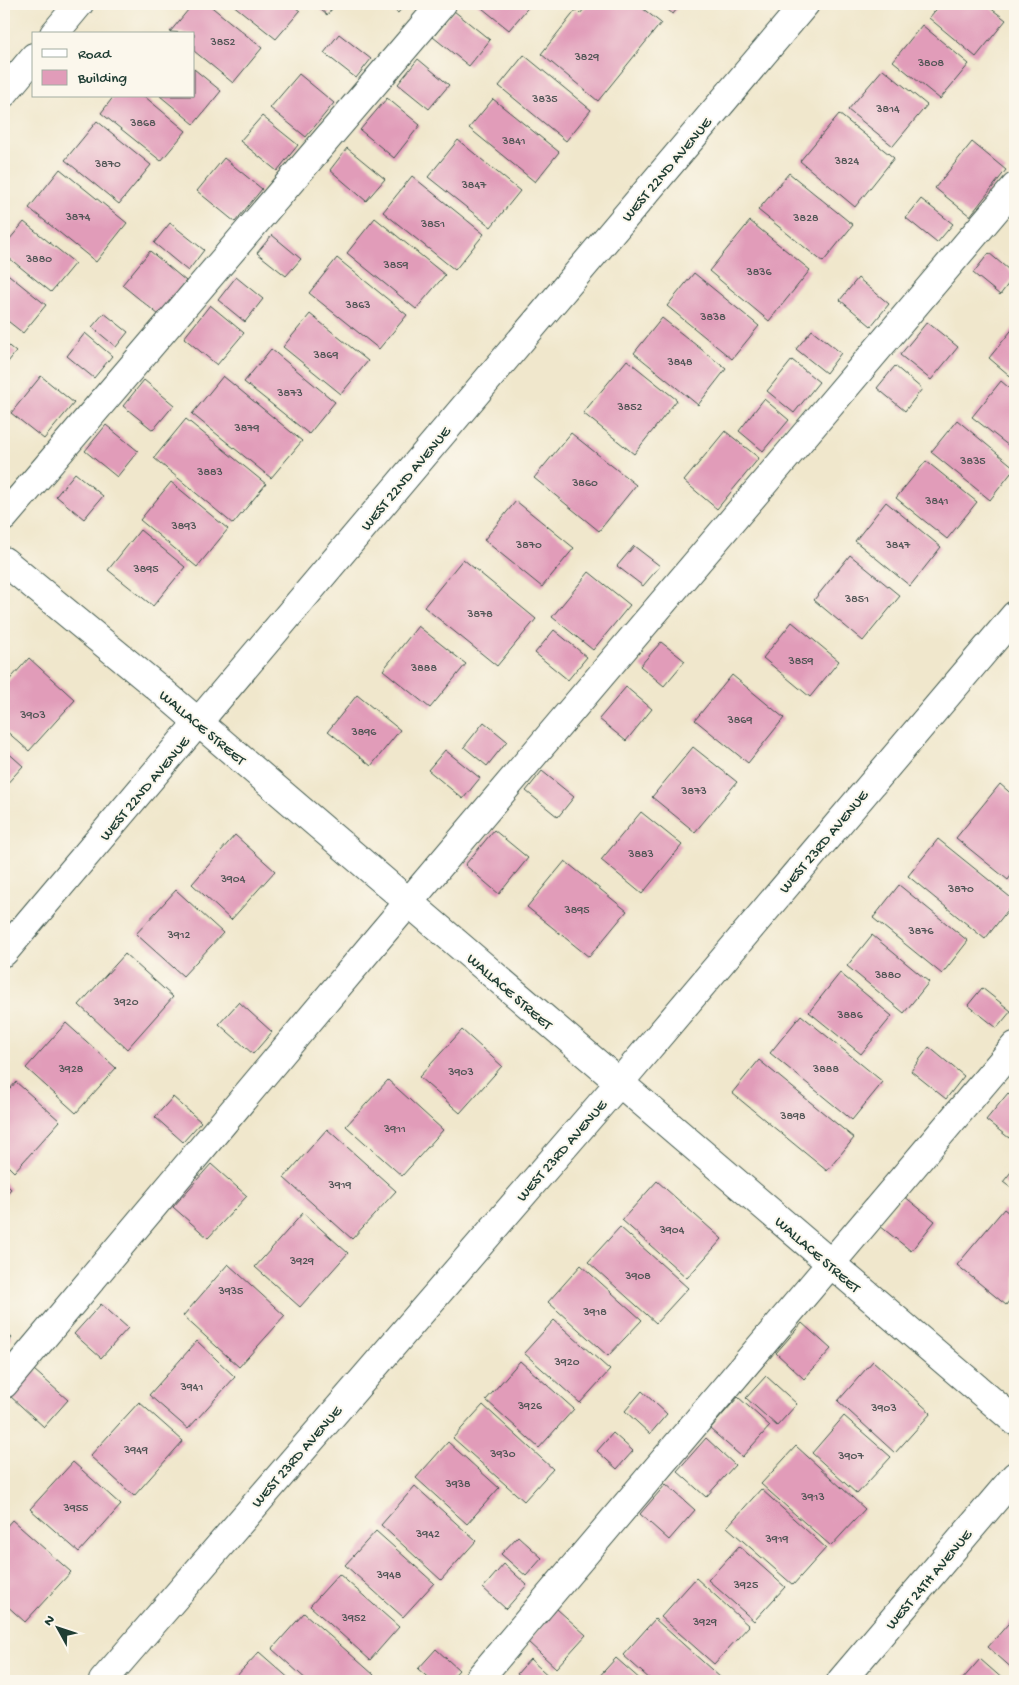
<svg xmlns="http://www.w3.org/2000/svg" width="1019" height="1685" viewBox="0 0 1019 1685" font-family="'Gochi Hand',sans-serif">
<rect width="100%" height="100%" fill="#fbf7ec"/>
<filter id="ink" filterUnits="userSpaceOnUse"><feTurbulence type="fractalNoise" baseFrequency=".02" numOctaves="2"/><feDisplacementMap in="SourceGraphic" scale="10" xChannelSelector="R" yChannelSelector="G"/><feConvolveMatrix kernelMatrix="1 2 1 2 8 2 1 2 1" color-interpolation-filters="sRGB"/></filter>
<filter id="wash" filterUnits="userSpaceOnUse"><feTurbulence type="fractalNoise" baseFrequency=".0096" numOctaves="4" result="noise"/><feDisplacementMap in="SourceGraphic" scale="20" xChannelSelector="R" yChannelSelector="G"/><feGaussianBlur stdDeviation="1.12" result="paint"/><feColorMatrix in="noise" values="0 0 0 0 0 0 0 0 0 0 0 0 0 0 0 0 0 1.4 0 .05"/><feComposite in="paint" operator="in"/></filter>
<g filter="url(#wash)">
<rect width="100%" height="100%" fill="#f0e7cc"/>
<g id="blocks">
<path fill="#e19cb9" d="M193 4H208L262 48 233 83 194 51V34L170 32Z
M232 4H291L300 11 276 39Z
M314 4H336L327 15Z
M387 4H405L398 13Z
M477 4H531L509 30Z
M588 4H637L661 23 598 101 541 54 576 10 580 14Z
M660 4H681L673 14Z
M941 4H985L1006 20 976 57 929 18Z
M454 11 490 40 469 66 433 37Z
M922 25 969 64 940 99 893 61Z
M339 34 371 59 356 78 324 53Z
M524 55 591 110 566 141 499 86Z
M418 59 449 85 429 109 398 84Z
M194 69 221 91 194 124 160 96H194Z
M883 69 927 105 893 146 848 110Z
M299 74 334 103 306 137 270 108Z
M114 96H144L186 131 161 161 101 113Z
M387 98 420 125 394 158 360 130Z
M493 99 559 152 535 182 469 128Z
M839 114 894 158 855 207 800 161Z
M262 116 298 145 277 171 240 141Z
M97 121 151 165 119 204 65 160Z
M458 140 520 191 491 227 428 177Z
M972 142 1006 170 970 216 935 188Z
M347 148 385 179 366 201 330 170Z
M224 158 262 189 235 222 197 191Z
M60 169 127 223 96 262 29 208Z
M789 173 853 225 823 262 758 210Z
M412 176 484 234 455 270 383 212Z
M921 199 953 224 937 243 906 218Z
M375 218 445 275 416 309 347 253Z
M750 221 810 270 769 321 709 271Z
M24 222 75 263 51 292 4 254V246Z
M170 223 204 250 188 271 154 243Z
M272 235 301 259 286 276 257 253Z
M150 251 186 281 159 315 122 285Z
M989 253 1015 275 1000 295 973 273Z
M337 258 407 315 379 349 309 293Z
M4 271 46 305 23 333 4 318Z
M694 273 759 326 732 359 667 306Z
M236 277 263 299 245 322 218 300Z
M858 278 889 304 871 326 840 300Z
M210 305 244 333 217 365 184 338Z
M104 313 128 332 116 347 92 327Z
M310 314 368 361 341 394 283 347Z
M662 318 726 369 698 405 634 353Z
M927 322 958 347 931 380 900 355Z
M1015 326V380L989 358Z
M812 330 841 353 826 373 796 349Z
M85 333 112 356 94 378 67 356Z
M4 342 16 352 4 367Z
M271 349 335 402 309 434 244 382Z
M627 360 677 400 634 454 583 413Z
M792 360 819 382 794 413 767 391Z
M895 366 922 389 905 411 877 388Z
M41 376 74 403 44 439 11 413Z
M223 376 302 441 271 478 192 414Z
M144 380 174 405 153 430 123 406Z
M1001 381 1015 393 1014 450 972 417Z
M764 399 789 420 763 451 739 431Z
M186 419 266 484 233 524 154 458Z
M957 420 1015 468 990 500 931 452Z
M106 425 138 451 117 477 85 451Z
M725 431 759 458 717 509 684 481Z
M571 433 636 485 599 531 534 478Z
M926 461 977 502 947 539 896 498Z
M75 473 103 496 84 519 56 496Z
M171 482 228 529 197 567 140 520Z
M516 501 574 548 542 587 484 540Z
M886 502 941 547 910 586 855 541Z
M140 530 185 567 153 606 108 570Z
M634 546 660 566 643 586 617 566Z
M850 555 900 596 863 641 814 600Z
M463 559 536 619 497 666 424 607Z
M589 572 630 605 593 650 552 617Z
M792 622 839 661 810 697 763 658Z
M418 626 466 664 430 708 383 670Z
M554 630 587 657 568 680 535 653Z
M661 642 685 661 664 686 640 666Z
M29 658 75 700 29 751 4 729V686Z
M732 675 784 718 748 763 695 720Z
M626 687 652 709 626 741 599 719Z
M357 695 400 730 371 766 328 731Z
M484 722 507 741 487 766 464 747Z
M693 747 737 782 695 832 652 797Z
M4 749 23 766 4 787Z
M445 750 480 778 463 799 428 770Z
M542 771 574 797 558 817 526 791Z
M1000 784 1015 797V870L1008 880 956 838Z
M641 812 682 845 642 894 601 860Z
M494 830 528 858 499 894 465 865Z
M235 835 275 871 231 920 192 884Z
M938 839 1015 901 985 939 908 876Z
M565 861 627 911 589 957 527 907Z
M899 885 968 941 942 974 873 918Z
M176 890 223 933 183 976 136 934Z
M872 935 929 982 904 1013 847 966Z
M125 954 173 997 127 1049 79 1005Z
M840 973 892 1016 861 1054 809 1012Z
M982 988 1011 1011 997 1028 968 1005Z
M239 1002 272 1032 253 1054 219 1024Z
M801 1015 883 1082 852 1120 770 1053Z
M66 1023 116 1068 76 1113 26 1068Z
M462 1030 502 1066 460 1113 419 1077Z
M929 1047 964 1076 946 1099 911 1071Z
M759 1060 854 1138 827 1171 732 1093Z
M388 1080 443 1130 402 1176 346 1126Z
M16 1082 60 1121 14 1172 4 1162V1096Z
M1008 1093 1015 1099V1130L1009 1138 986 1120Z
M173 1097 201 1122 183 1142 155 1117Z
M327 1129 396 1191 352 1239 284 1178Z
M211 1164 247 1196 208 1238 173 1207Z
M1015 1167V1191L1003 1182Z
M657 1181 722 1239 687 1278 622 1220Z
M4 1182 11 1189 4 1197Z
M904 1196 935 1221 911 1251 880 1226Z
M1004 1209 1015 1218V1293L1006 1305 957 1265Z
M303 1213 348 1253 300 1307 255 1267Z
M620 1227 688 1288 656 1323 588 1262Z
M228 1264 285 1316 239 1367 183 1316Z
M581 1265 642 1320 608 1356 548 1302Z
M101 1304 128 1328 101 1358 74 1334Z
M554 1320 610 1370 580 1403 524 1353Z
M802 1323 831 1349 804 1379 776 1353Z
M4 1330 12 1338 4 1347Z
M197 1341 235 1377 188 1429 149 1395Z
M520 1361 574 1409 539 1448 486 1400Z
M873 1361 931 1413 895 1453 838 1401Z
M34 1370 68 1400 44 1427 10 1396Z
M766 1376 797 1404 777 1426 746 1398Z
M642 1391 667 1414 650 1434 625 1411Z
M738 1397 770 1426 742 1457 710 1429Z
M139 1402 183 1441 134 1496 90 1456Z
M483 1405 553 1469 524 1501 453 1438Z
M844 1416 891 1457 857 1494 812 1453Z
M613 1433 633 1451 617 1469 597 1451Z
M706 1438 735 1465 706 1497 677 1471Z
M448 1442 499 1488 467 1524 416 1478Z
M796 1446 865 1509 831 1546 761 1484Z
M73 1462 121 1505 79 1552 30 1509Z
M666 1484 695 1510 669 1540 640 1514Z
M415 1486 476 1541 441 1580 381 1525Z
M761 1489 826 1548 793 1585 727 1527Z
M12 1520 71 1572 25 1622 4 1603V1529Z
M376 1531 434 1583 403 1617 345 1565Z
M518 1536 542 1558 526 1576 501 1554Z
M739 1546 785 1587 754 1621 708 1580Z
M504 1564 527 1585 506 1609 483 1588Z
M339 1574 399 1627 370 1660 310 1606Z
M696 1578 749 1626 714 1664 661 1617Z
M557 1609 586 1635 556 1668 528 1642Z
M304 1613 374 1675 368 1681H308L272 1649Z
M1015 1616V1671L988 1647Z
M655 1619 721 1678 718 1681H652L623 1655Z
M436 1649 459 1670 449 1681H432L418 1669Z
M259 1652 292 1681H232Z
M616 1658 642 1681H595Z
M530 1659 552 1679 550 1681H525L517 1674Z
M980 1659 1005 1681H961Z"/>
</g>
</g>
<g filter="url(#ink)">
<use href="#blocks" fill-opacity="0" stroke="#3e564b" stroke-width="1"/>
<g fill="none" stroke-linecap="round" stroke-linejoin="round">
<defs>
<path id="minor" d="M54 34 79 4
M4 93 34 57
M4 517 442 4
M4 561 163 692 1015 1421
M4 952 805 4
M4 1384 380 936 1015 187
M103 1681 619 1083 1015 615
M477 1681 1015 1046
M841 1681 1015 1476"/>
</defs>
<use href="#minor" stroke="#3e564b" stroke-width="30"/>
<use href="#minor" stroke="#fff" stroke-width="28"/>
</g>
</g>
<g text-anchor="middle" stroke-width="4" stroke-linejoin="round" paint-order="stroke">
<g font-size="12" fill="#505555">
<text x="223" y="45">3852</text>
<text x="587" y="60">3829</text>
<text x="931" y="66">3808</text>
<text x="545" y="102">3835</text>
<text x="888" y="112">3814</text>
<text x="143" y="126">3868</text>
<text x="514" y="144">3841</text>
<text x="847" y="164">3824</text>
<text x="108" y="167">3870</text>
<text x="474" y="188">3847</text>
<text x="78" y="220">3874</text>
<text x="806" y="221">3828</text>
<text x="433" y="227">3851</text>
<text x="39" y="262">3880</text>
<text x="396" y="268">3859</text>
<text x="759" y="275">3836</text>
<text x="358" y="308">3863</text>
<text x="713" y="320">3838</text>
<text x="326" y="358">3869</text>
<text x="680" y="365">3848</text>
<text x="290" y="396">3873</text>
<text x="630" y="410">3852</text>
<text x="247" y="431">3879</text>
<text x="973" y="464">3835</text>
<text x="210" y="475">3883</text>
<text x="585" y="486">3860</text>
<text x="937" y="504">3841</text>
<text x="184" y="529">3893</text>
<text x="529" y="548">3870</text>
<text x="898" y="548">3847</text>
<text x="146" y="572">3895</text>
<text x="857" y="602">3851</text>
<text x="480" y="617">3878</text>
<text x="801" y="664">3859</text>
<text x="424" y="671">3888</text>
<text x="33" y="718">3903</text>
<text x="740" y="723">3869</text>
<text x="364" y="735">3896</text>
<text x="694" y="794">3873</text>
<text x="641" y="857">3883</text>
<text x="233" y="882">3904</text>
<text x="961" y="892">3870</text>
<text x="577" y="913">3895</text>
<text x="921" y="934">3876</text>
<text x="179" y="938">3912</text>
<text x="888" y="978">3880</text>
<text x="126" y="1005">3920</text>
<text x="850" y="1018">3886</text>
<text x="71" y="1072">3928</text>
<text x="826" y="1072">3888</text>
<text x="461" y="1075">3903</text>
<text x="793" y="1119">3898</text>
<text x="395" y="1132">3911</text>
<text x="340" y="1188">3919</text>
<text x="672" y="1233">3904</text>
<text x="302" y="1264">3929</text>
<text x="638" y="1279">3908</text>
<text x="231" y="1294">3935</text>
<text x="595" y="1315">3918</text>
<text x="567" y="1365">3920</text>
<text x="192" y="1390">3941</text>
<text x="530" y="1409">3926</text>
<text x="884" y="1411">3903</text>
<text x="136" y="1453">3949</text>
<text x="503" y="1457">3930</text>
<text x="851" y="1459">3907</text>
<text x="458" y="1487">3938</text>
<text x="813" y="1500">3913</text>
<text x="76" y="1511">3955</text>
<text x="428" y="1537">3942</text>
<text x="777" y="1542">3919</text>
<text x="389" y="1578">3948</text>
<text x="746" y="1588">3925</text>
<text x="354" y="1621">3952</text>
<text x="705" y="1625">3929</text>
</g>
<g font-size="15" fill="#1f3d34" stroke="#fbf7ec">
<text transform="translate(666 169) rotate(-50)" y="5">WEST 22ND AVENUE</text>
<text transform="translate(405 478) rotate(-50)" y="5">WEST 22ND AVENUE</text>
<text transform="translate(203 727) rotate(40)" y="5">WALLACE STREET</text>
<text transform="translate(144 788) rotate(-50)" y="5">WEST 22ND AVENUE</text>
<text transform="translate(823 841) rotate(-50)" y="5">WEST 23RD AVENUE</text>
<text transform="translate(510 991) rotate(41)" y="5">WALLACE STREET</text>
<text transform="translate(561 1150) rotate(-49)" y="5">WEST 23RD AVENUE</text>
<text transform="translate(818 1254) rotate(41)" y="5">WALLACE STREET</text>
<text transform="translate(296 1456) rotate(-49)" y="5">WEST 23RD AVENUE</text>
<text transform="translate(928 1579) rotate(-50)" y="5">WEST 24TH AVENUE</text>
</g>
</g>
<rect width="1019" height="1685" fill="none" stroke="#fbf7ec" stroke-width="20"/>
<rect x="32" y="32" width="162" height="65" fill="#fbf7ec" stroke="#a3ada2"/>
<rect x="42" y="49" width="25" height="8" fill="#ffffff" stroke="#a3ada2"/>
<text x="78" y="58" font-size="15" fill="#1f3d34">Road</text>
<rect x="42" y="70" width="25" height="15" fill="#e19cb9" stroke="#a3ada2"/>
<text x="78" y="82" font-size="15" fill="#1f3d34">Building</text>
<g transform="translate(58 1628) rotate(310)" stroke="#fbf7ec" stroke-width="4" paint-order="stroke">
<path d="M0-4L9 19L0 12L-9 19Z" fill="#1f3d34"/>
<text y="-8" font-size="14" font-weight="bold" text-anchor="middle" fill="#1f3d34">N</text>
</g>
</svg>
